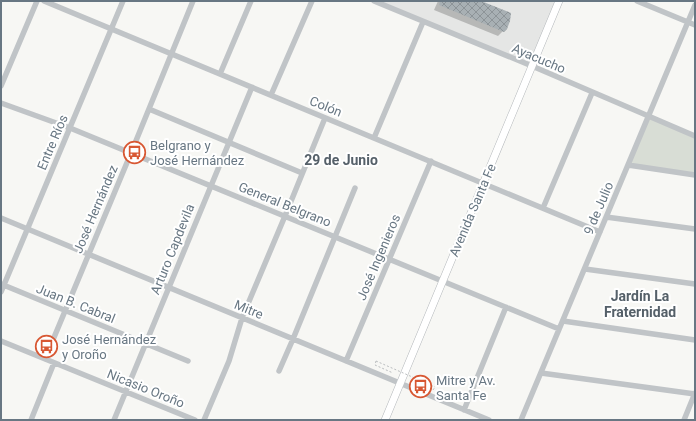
<svg xmlns="http://www.w3.org/2000/svg" width="696" height="421" viewBox="0 0 696 421" font-family="Roboto,sans-serif">
<defs>
<pattern id="building-cross-hatch" width="8" height="8" patternUnits="userSpaceOnUse"><rect width="8" height="8" fill="#a8b0b4"/><path d="M0 0l8 8M0 8l8-8" fill="none" stroke="#8d9498"/></pattern>
</defs>
<rect width="100%" height="100%" fill="#f7f7f4"/>
<path fill="#e5e6e5" d="M374 1H559L532 66Z"/>
<path fill="#d8ddd5" d="M649 116 695 136V175L628 165Z"/>
<path fill="#0003" d="M438 1H478L506 28 498 36 434 10Z"/>
<path fill="url(#building-cross-hatch)" d="M440 1H481L511 13 510 21 507 29 504 32 439 5Z"/>
<g fill="none" stroke-linecap="round" stroke-linejoin="round">
<defs>
<path id="major" d="M385 420 559 1"/>
</defs>
<use href="#major" stroke="#b4b8bb" stroke-width="8"/>
<path stroke="#babdbf" stroke-width="1" stroke-dasharray="2 2" stroke-linecap="butt" d="M376 361 375 365 393 373
M413 383V381L433 390 435 387"/>
<path stroke="#c0c4c7" stroke-width="5.5" d="M44 1 600 232
M374 1 532 66 695 136
M637 1 695 25
M220 74 251 1
M1 86 37 1
M271 95 312 1
M1 103 70 128 559 329
M149 109 302 173
M374 138 423 22
M628 165 695 175
M543 208 592 93
M606 217 695 229
M1 218 489 420
M585 269 695 284
M1 284 188 361
M1 292 123 1
M563 321 695 340
M1 341 195 420
M45 359 131 153 193 1
M346 361 431 161
M279 371 293 339 355 188
M541 373 695 394
M464 410 506 307
M31 420 54 363
M114 420 252 87
M204 420 229 361 242 318 285 216 325 118
M521 420 695 5
M684 420 695 393"/>
<use href="#major" stroke="#fff" stroke-width="7"/>
<path stroke="#babdbf" stroke-width="1" stroke-dasharray="2 2" stroke-linecap="butt" d="M376 361 435 387"/>
</g>
<defs>
<symbol id="bus-ring" viewBox="-11 -11 22 22"><circle r="9.5" fill="#fff" stroke="#d85833" stroke-width="1.5"/><path d="M-5-6H5V4H4V6H2V4H-2V6H-4V4H-5ZM-3.5-4V0h7V-4ZM-3.5 1.2v1.5H-2V1.2ZM2 1.2v1.5H3.5V1.2Z" fill="#d85833"/></symbol>
</defs>
<g fill-rule="evenodd">
<use href="#bus-ring" x="122" y="140" width="25" height="25"/>
<use href="#bus-ring" x="34" y="334" width="25" height="25"/>
<use href="#bus-ring" x="408" y="374" width="25" height="25"/>
</g>
<g text-anchor="middle" stroke-width="4" stroke-linejoin="round" paint-order="stroke">
<g font-size="13" fill="#687783" stroke="#fff">
<text transform="translate(539 58) rotate(23)" y="5">Ayacucho</text>
<text transform="translate(326 106) rotate(22)" y="5">Colón</text>
<text transform="translate(52 142) rotate(-67)" y="5">Entre Ríos</text>
<text transform="translate(285 204) rotate(22)" y="5">General Belgrano</text>
<text transform="translate(598 208) rotate(-67)" y="5">9 de Julio</text>
<text transform="translate(95 209) rotate(-67)" y="5">José Hernández</text>
<text transform="translate(472 210) rotate(-67)" y="5">Avenida Santa Fe</text>
<text transform="translate(172 249) rotate(-68)" y="5">Arturo Capdevila</text>
<text transform="translate(378 257) rotate(-67)" y="5">José Ingenieros</text>
<text transform="translate(76 303) rotate(22)" y="5">Juan B. Cabral</text>
<text transform="translate(249 309) rotate(22)" y="5">Mitre</text>
<text transform="translate(146 388) rotate(22)" y="5">Nicasio Oroño</text>
</g>
<g font-size="13" fill="#687783" stroke="#fff" text-anchor="start">
<text x="150" y="150">Belgrano y<tspan x="150" dy="15">José Hernández</tspan></text>
<text x="62" y="344">José Hernández<tspan x="62" dy="15">y Oroño</tspan></text>
<text x="436" y="385">Mitre y Av.<tspan x="436" dy="15">Santa Fe</tspan></text>
</g>
<g font-size="14" font-weight="bold" fill="#556069" stroke="#fff">
<text x="341" y="165">29 de Junio</text>
<text x="640" y="301">Jardín La<tspan x="640" dy="16">Fraternidad</tspan></text>
</g>
</g>
<rect width="696" height="421" fill="none" stroke="#687783" stroke-width="4"/>
</svg>
